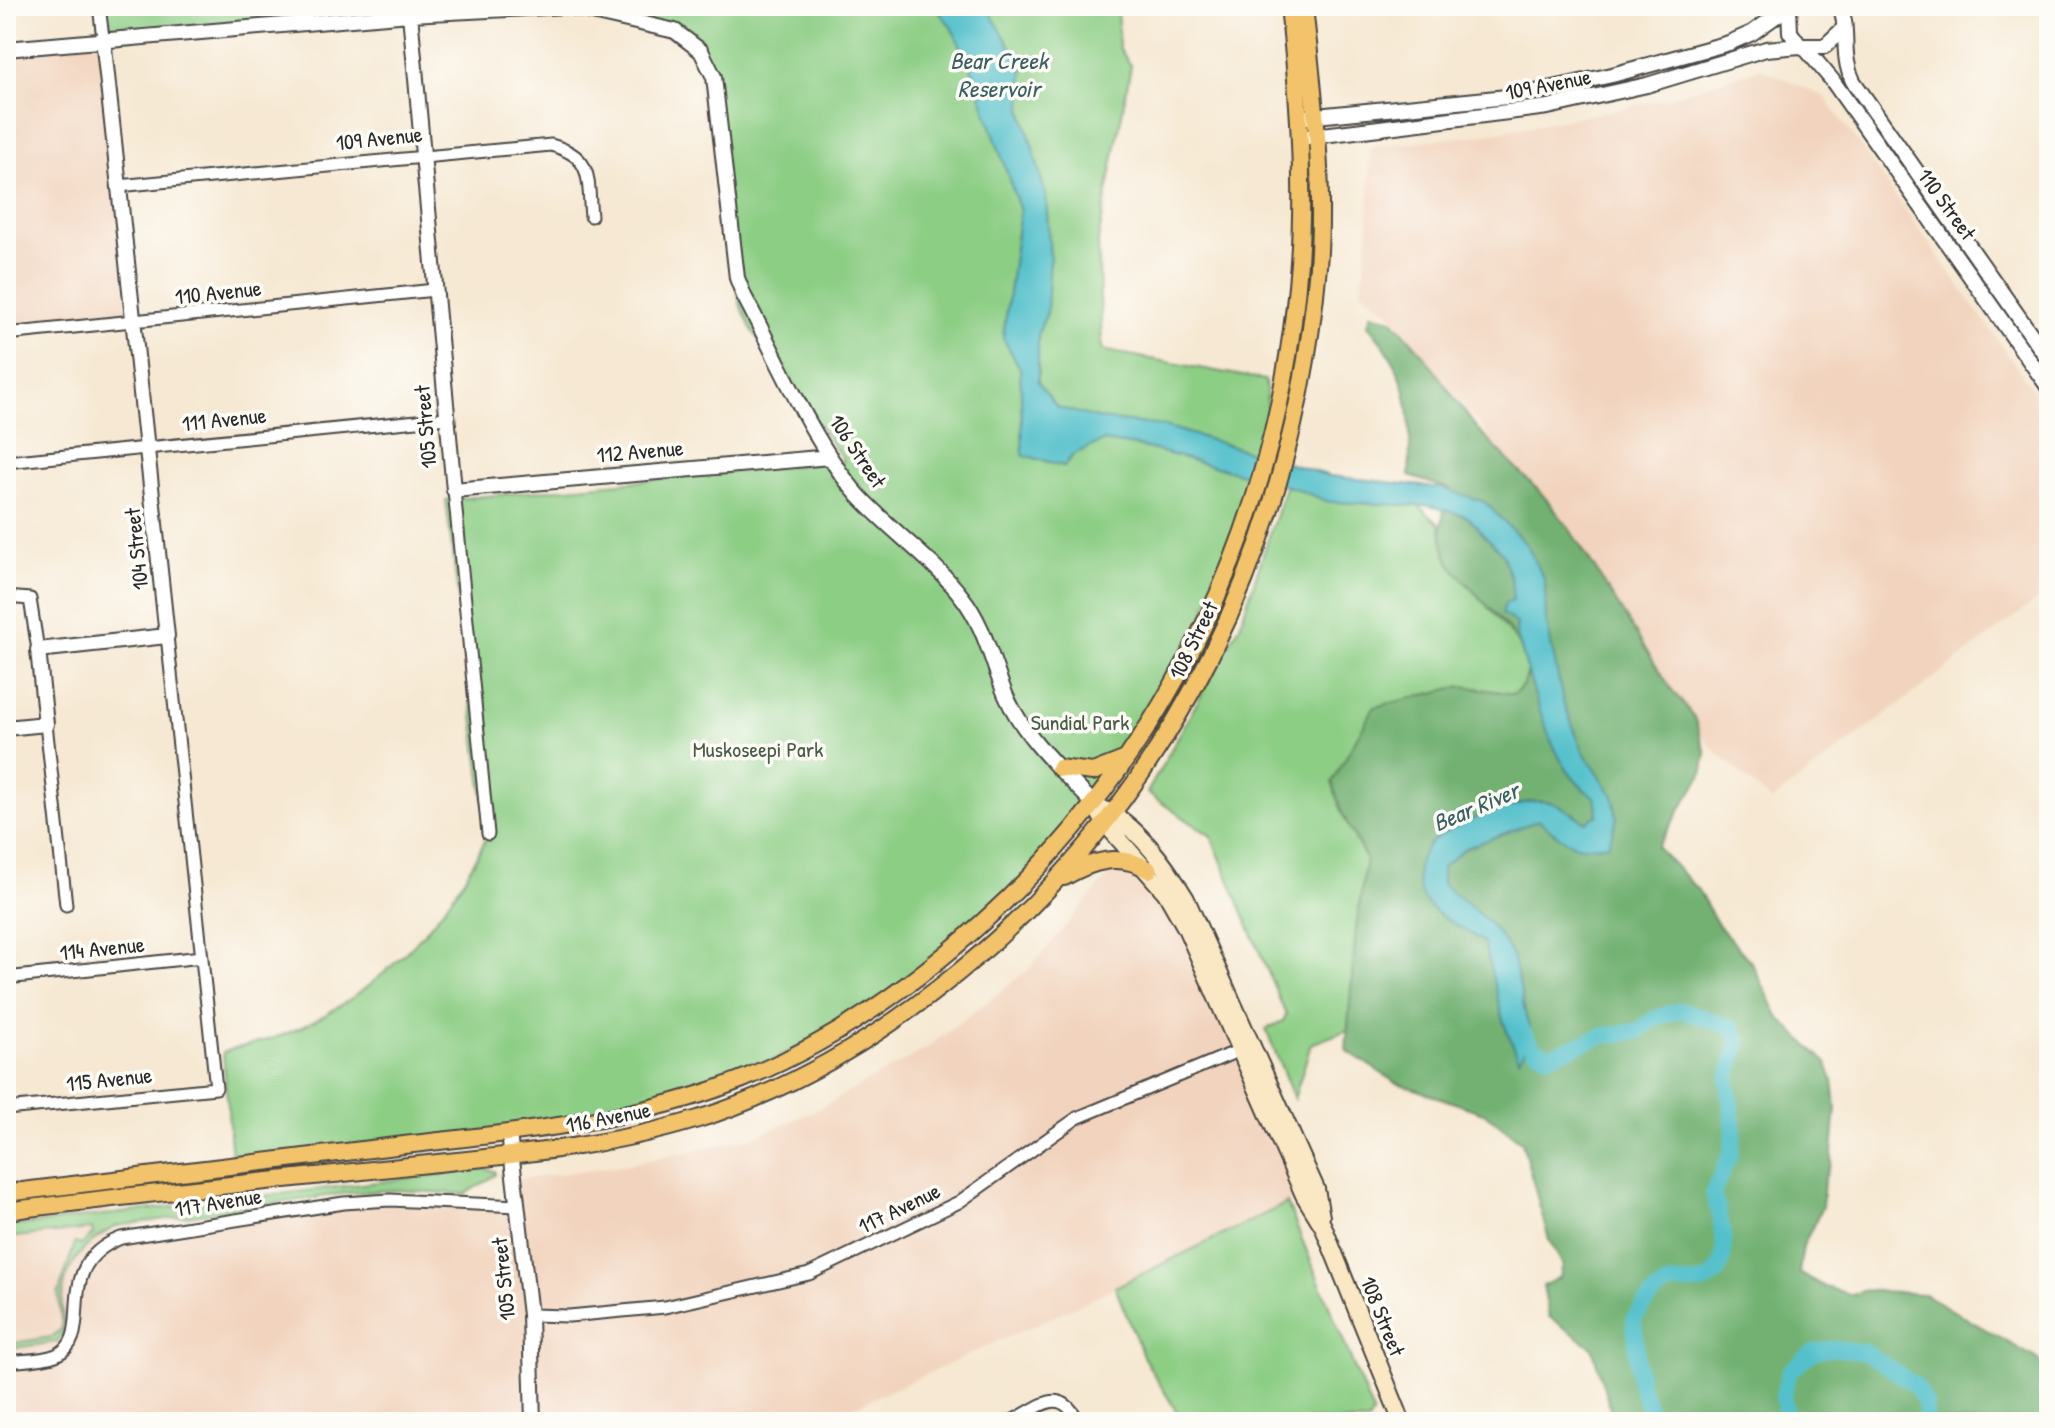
<svg xmlns="http://www.w3.org/2000/svg" width="2055" height="1428" viewBox="0 0 2055 1428" font-family="'Patrick Hand',sans-serif">
<rect width="100%" height="100%" fill="#fdfcf7"/>
<filter id="ink" filterUnits="userSpaceOnUse"><feTurbulence type="fractalNoise" baseFrequency=".0125" numOctaves="2"/><feDisplacementMap in="SourceGraphic" scale="16" xChannelSelector="R" yChannelSelector="G"/><feConvolveMatrix kernelMatrix="1 2 1 2 8 2 1 2 1" color-interpolation-filters="sRGB"/></filter>
<filter id="wash" filterUnits="userSpaceOnUse"><feTurbulence type="fractalNoise" baseFrequency=".006" numOctaves="4" result="noise"/><feDisplacementMap in="SourceGraphic" scale="32" xChannelSelector="R" yChannelSelector="G"/><feGaussianBlur stdDeviation="1.8" result="paint"/><feColorMatrix in="noise" values="0 0 0 0 0 0 0 0 0 0 0 0 0 0 0 0 0 1.4 0 .05"/><feComposite in="paint" operator="in"/></filter>
<g filter="url(#wash)">
<rect width="100%" height="100%" fill="#f6e8d2"/>
<path fill="#f2d4be" d="M103 38 133 321 6 334V49Z
M1761 68 1825 97 2049 412V591L1771 801 1710 746 1571 540 1391 314 1361 290 1368 239 1370 147 1487 134 1613 110 1667 98Z
M1122 860 1166 893 1304 1195 1083 1303 821 1422H6V1214L107 1198 111 1241 344 1203 517 1206 515 1180 624 1165 751 1138 812 1112 924 1050 1028 970Z"/>
<path fill="#8dce85" stroke="#5c7c58" stroke-width="2" d="M97 6H533L101 40Z
M560 6H1117L1119 47 1131 66 1098 241 1102 350 1265 380 1268 415 1247 501 1201 621 1074 828 1048 858 881 1004 719 1088 509 1133 232 1158 223 1052C251 1044 284 1037 310 1023 388 983 452 913 488 834L446 500 844 461 752 330 740 304 723 199 716 88 689 42Z
M1289 475 1400 489 1439 524 1449 561 1520 645 1530 670 1525 686 1513 694 1462 686 1374 707 1361 733 1342 813 1366 859 1348 1030 1311 1044 1294 1099 1266 1029 1283 1021 1286 1015 1211 836 1147 793 1240 625Z
M485 1169 495 1171V1175L465 1194 395 1190 348 1193 117 1226C85 1241 61 1268 62 1306 63 1322 67 1329 57 1342L6 1349V1344L52 1337 62 1328 58 1294 75 1243 81 1245 93 1234 92 1229 6 1238V1227Z
M1287 1203 1373 1413 1368 1422H1183L1144 1358 1115 1287Z"/>
<path fill="#72b172" stroke="#4e6e4e" stroke-width="2" d="M1371 314 1392 319 1422 353 1478 430 1542 494 1567 525 1672 690 1694 717 1706 753 1702 775 1657 847 1698 890 1718 925 1752 963 1779 1018 1827 1063 1833 1081 1836 1107 1831 1165 1824 1180 1822 1207 1803 1246 1799 1273 1825 1287 1853 1295 1862 1290 1924 1294 2037 1359 2049 1373V1422H1614L1592 1347 1549 1317 1543 1286 1560 1277 1563 1265 1549 1240 1522 1142 1486 1114 1395 1082 1346 1050 1356 928 1366 859 1342 813 1332 782 1374 707 1462 686 1513 694C1564 660 1465 593 1449 561 1436 535 1442 514 1450 489L1409 476C1412 413 1411 374 1368 325Z"/>
<path fill="#52c0cb" stroke="#3e767b" stroke-width="2" d="M934 6H986L1023 67 1022 109 1046 196 1050 257 1047 313 1038 333V382L1057 407 1100 419 1165 426 1330 476 1442 488 1485 502 1527 545 1545 581 1546 620 1563 701 1583 751 1613 796 1617 818 1609 844C1575 852 1565 842 1539 820L1464 849 1442 867V884C1471 907 1505 929 1515 966 1523 992 1522 1013 1533 1039L1519 1059 1504 1024 1484 943C1468 929 1429 915 1421 894 1415 878 1417 861 1427 847 1443 826 1514 801 1541 801 1558 802 1572 813 1585 822L1598 815 1595 797C1548 771 1533 682 1516 633L1517 623 1502 614 1505 603 1513 600 1511 578 1502 553 1466 516 1430 506 1329 502 1294 488 1147 448 1103 441 1074 454 1064 466 1023 455 1020 368 1003 338 1020 211 969 62 950 25Z"/>
<g fill="none" stroke-linecap="round" stroke-linejoin="round">
<path stroke="#52c0cb" stroke-width="16" d="M1519 1026 1534 1049 1549 1056 1602 1036 1638 1031 1655 1018 1682 1010 1732 1028 1739 1040 1728 1080 1734 1131 1731 1153 1713 1193C1720 1216 1738 1272 1702 1282 1692 1285 1680 1281 1670 1284 1655 1289 1644 1306 1634 1318L1639 1382 1654 1422
M1787 1422 1783 1395 1789 1372 1813 1352 1835 1348 1867 1353 1916 1386 1926 1405 1925 1422"/>
</g>
</g>
<g filter="url(#ink)">
<g fill="none" stroke-linecap="round" stroke-linejoin="round">
<defs>
<path id="minor" d="M99 6 103 38
M118 186 551 145C594 157 587 178 591 216
M6 334 435 290
M6 462 447 418
M454 490 488 834
M6 597 30 599 38 650
M46 724 66 905
M6 978 202 957
M6 1109 216 1088 167 636
M530 1315 569 1316 665 1307 809 1274 959 1202 1077 1118 1245 1048
M6 1362C22 1360 41 1361 56 1355 99 1337 48 1266 121 1238L344 1203 390 1200 518 1206
M1010 1422C1041 1407 1059 1384 1079 1422"/>
<path id="tertiary" d="M1789 6 1790 32 1800 46H1825L1843 29
M1840 6C1850 29 1840 55 1853 81L2049 360
M410 14 454 490 830 457
M1805 48 1832 80 2049 388
M6 49 410 14 566 6 675 31 701 51 714 77 737 278 744 296C777 357 813 444 858 495 891 531 932 558 962 597 985 626 992 663 1006 696 1024 737 1063 772 1094 804
M1306 117 1517 96 1612 75 1729 43 1752 33 1790 6
M1307 137 1548 107 1647 85 1766 49 1800 46
M6 728 46 724 38 650 167 636 103 38
M509 1133 530 1315 533 1422"/>
<path id="secondary" d="M1094 804 1105 823 1166 893 1186 928 1304 1195 1323 1226 1402 1422
M1101 808C1137 824 1166 866 1186 899L1316 1189 1321 1217"/>
<path id="primary" d="M1059 768 1093 772 1126 759
M1064 877C1092 861 1119 852 1149 870
M6 1193C139 1177 271 1161 404 1145 509 1133 615 1124 716 1089 817 1054 905 993 984 921 1172 750 1281 515 1299 262 1305 178 1298 90 1289 6
M6 1211C137 1194 268 1181 400 1167 500 1156 601 1149 698 1119 794 1089 882 1035 960 971 1175 794 1294 541 1318 266 1325 179 1313 92 1304 6"/>
</defs>
<use href="#minor" stroke="#494744" stroke-width="15"/>
<use href="#tertiary" stroke="#494744" stroke-width="18"/>
<use href="#secondary" stroke="#494744" stroke-width="20"/>
<use href="#primary" stroke="#494744" stroke-width="20"/>
<use href="#minor" stroke="#fff" stroke-width="11"/>
<use href="#tertiary" stroke="#fff" stroke-width="14"/>
<use href="#secondary" stroke="#fae7c3" stroke-width="16"/>
<use href="#primary" stroke="#f2c36a" stroke-width="16"/>
</g>
</g>
<g text-anchor="middle" stroke-width="7" stroke-linejoin="round" paint-order="stroke">
<g font-size="22" fill="#2b2b2b" stroke="#fdfcf7">
<text transform="translate(1548 84) rotate(-11)" y="8">109 Avenue</text>
<text transform="translate(379 138) rotate(-6)" y="8">109 Avenue</text>
<text transform="translate(1947 204) rotate(54)" y="8">110 Street</text>
<text transform="translate(218 292) rotate(-6)" y="8">110 Avenue</text>
<text transform="translate(224 419) rotate(-6)" y="8">111 Avenue</text>
<text transform="translate(425 427) rotate(-95)" y="8">105 Street</text>
<text transform="translate(640 451) rotate(-5)" y="8">112 Avenue</text>
<text transform="translate(858 451) rotate(56)" y="8">106 Street</text>
<text transform="translate(136 549) rotate(-96)" y="8">104 Street</text>
<text transform="translate(1193 640) rotate(-64)" y="8">108 Street</text>
<text transform="translate(102 948) rotate(-6)" y="8">114 Avenue</text>
<text transform="translate(109 1079) rotate(-6)" y="8">115 Avenue</text>
<text transform="translate(608 1117) rotate(-11)" y="8">116 Avenue</text>
<text transform="translate(218 1202) rotate(-9)" y="8">117 Avenue</text>
<text transform="translate(899 1208) rotate(-26)" y="8">117 Avenue</text>
<text transform="translate(503 1279) rotate(-96)" y="8">105 Street</text>
<text transform="translate(1383 1316) rotate(68)" y="8">108 Street</text>
</g>
<g font-size="22" fill="#485c46" stroke="#fdfcf7">
<text x="1080" y="730">Sundial Park</text>
<text x="758" y="757">Muskoseepi Park</text>
</g>
<g font-size="24" font-style="italic" fill="#395f63" stroke="#fdfcf7">
<text x="999" y="69">Bear Creek<tspan x="999" dy="28">Reservoir</tspan></text>
<text transform="translate(1476 807) rotate(-23)" y="8">Bear River</text>
</g>
</g>
<rect width="2055" height="1428" fill="none" stroke="#fdfcf7" stroke-width="32"/>
</svg>
